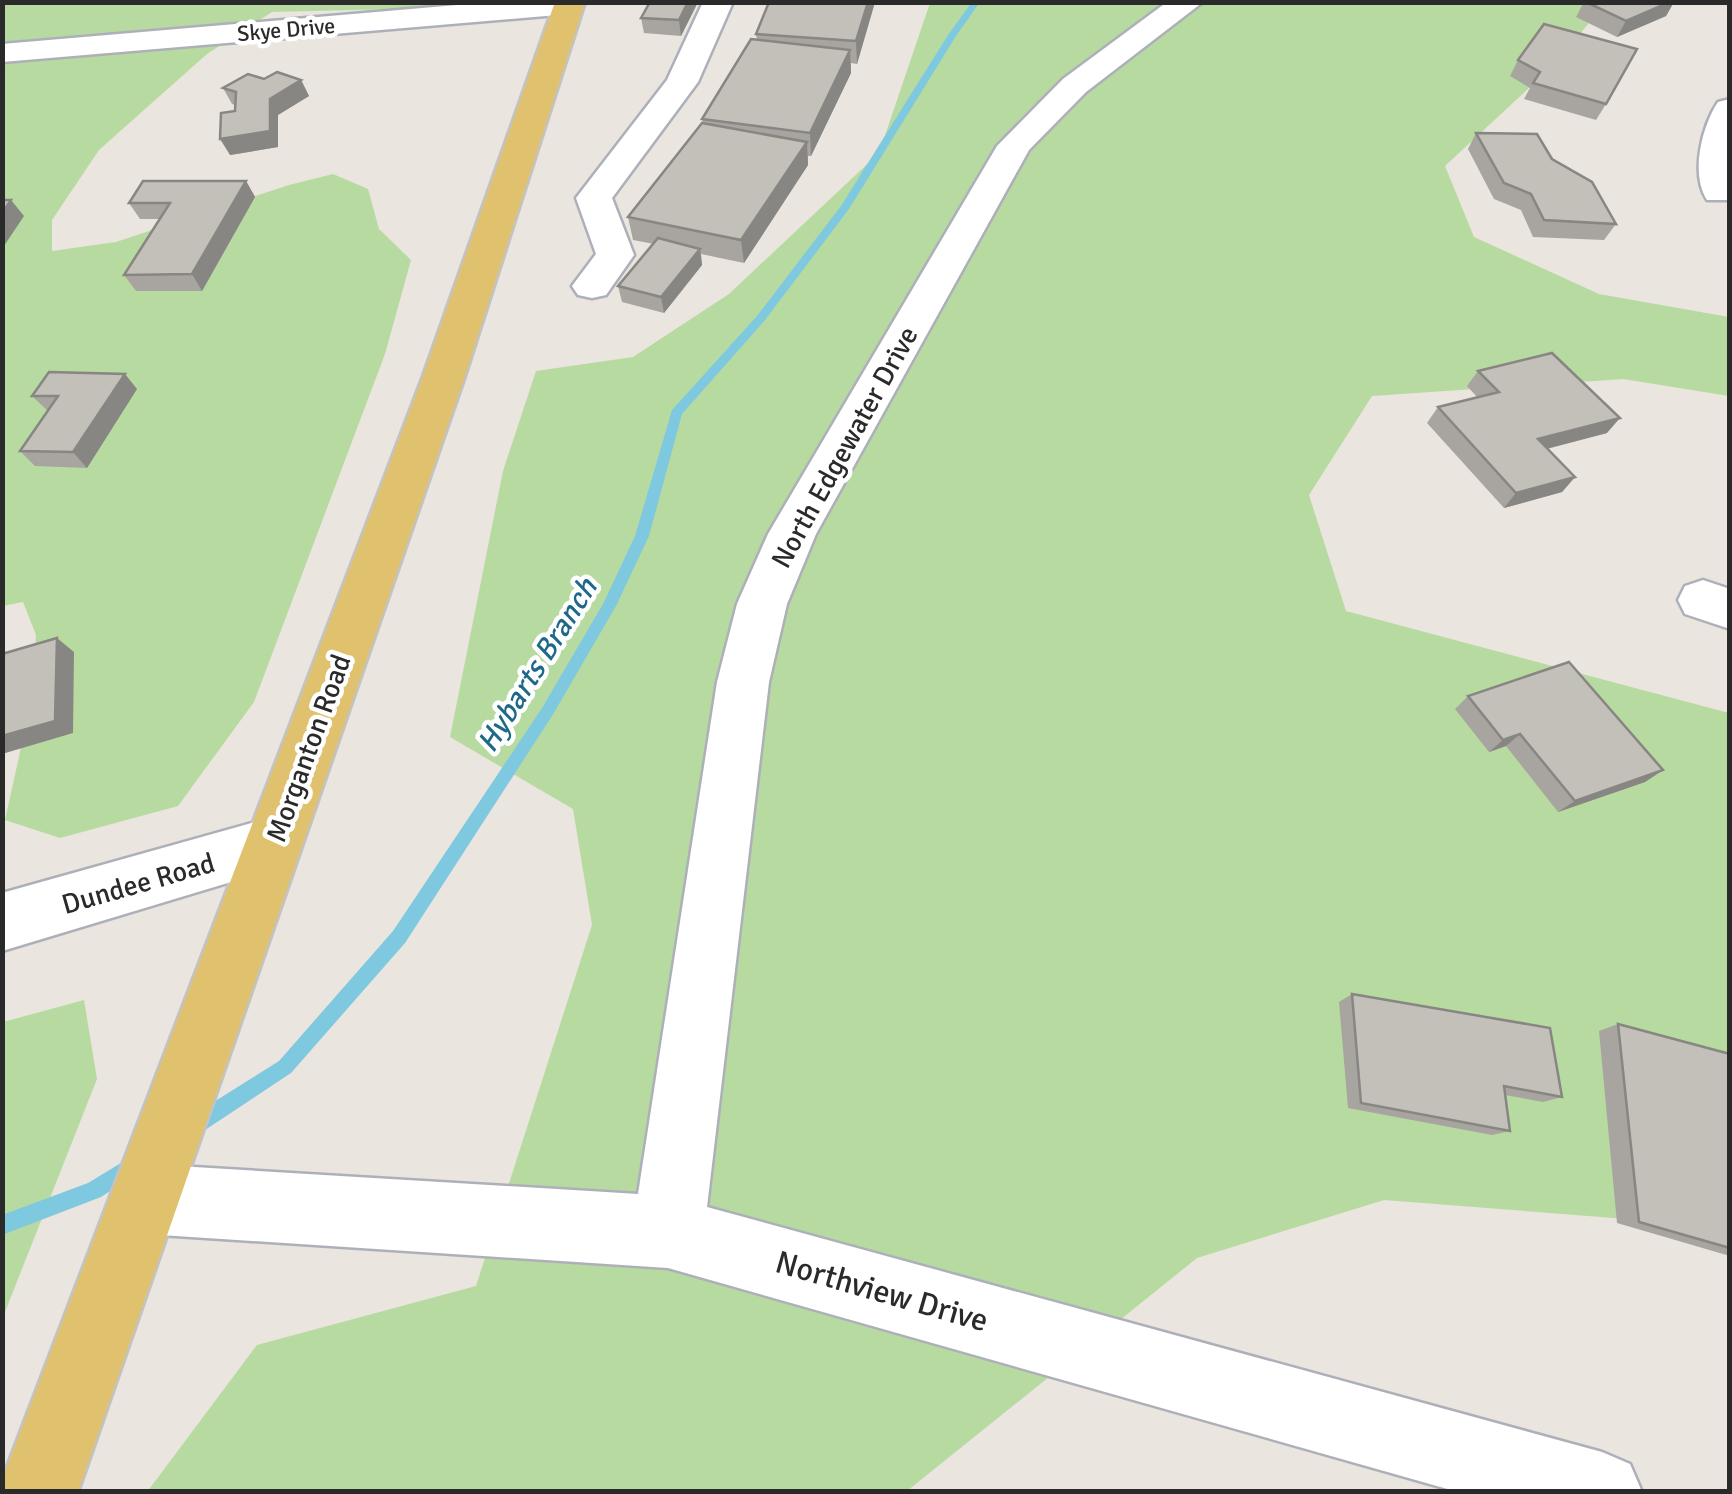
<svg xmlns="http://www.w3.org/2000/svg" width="1732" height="1494" viewBox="0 0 1732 1494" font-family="Signika,sans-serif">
<rect width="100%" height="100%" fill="#eae5de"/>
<path fill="#b7daa1" d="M2 3H464L433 8 272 12 207 54 99 150 52 220V251L116 242 289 185 333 174 368 189 379 229 411 260 385 354 254 702 178 806 60 838 5 820 32 698 36 635 23 602 3 606Z
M930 3H1605L1559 60 1445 166 1474 237 1599 294 1729 317V396L1623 379 1372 396 1309 495 1346 611 1729 713V1227L1384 1200 1197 1258 907 1491 147 1492 257 1345 476 1286 592 925 573 809 450 737 503 471 536 371 633 357 729 294 879 153Z
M84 1000 97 1079 3 1317V1022Z"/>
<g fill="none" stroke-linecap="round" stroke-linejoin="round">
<path fill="#7ec9df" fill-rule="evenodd" d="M972 2H980L956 36 849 209 765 320 682 414 649 536 616 606 552 716 405 943 291 1073 199 1134 192 1136 185 1134 183 1127 185 1120 279 1061 393 931 542 708 603 604 635 536 672 410 757 316 841 206 948 35Z
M134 1155 141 1157 143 1164 141 1171 101 1197 2 1235V1215L88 1183Z"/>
<defs>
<path id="street" d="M703 2H733L698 82 612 198 634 255 606 295 592 298 578 295 572 286 596 254 576 198 667 80Z
M1167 2H1203L1086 92 1029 150 816 534 787 604 769 682 707 1207 1602 1452 1630 1464 1642 1492H1458L668 1268 145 1234 120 1224 110 1199 120 1174 145 1164 638 1194 717 682 737 604 768 534 997 146 1063 79Z
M1730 99V200H1707C1690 174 1702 126 1718 102Z
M1703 580 1730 589V629L1685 614 1678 600 1685 586Z
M273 817 294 825 302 844 294 863 2 951V893Z"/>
<path id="secondary" d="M492 2 584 5 580 11 569 14 2 62V44Z"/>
<path id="primary" d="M555 2H585L464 379 78 1492H2V1480L422 379Z"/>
</defs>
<use href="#street" stroke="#aeb0b9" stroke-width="5"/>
<use href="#secondary" stroke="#aeb0b9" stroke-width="5"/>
<use href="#primary" stroke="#c3c3c3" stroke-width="5"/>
<use href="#street" fill="#fff" fill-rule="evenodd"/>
<use href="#secondary" fill="#fff" fill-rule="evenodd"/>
<use href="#primary" fill="#dfc16e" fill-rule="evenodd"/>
</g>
<path fill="#a8a49f" d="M650 2H698L681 36 644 33 641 18Z
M769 2H875L857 64 851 63V73L811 156H808V165L744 263 701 254 702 265 664 313 622 302 618 286 654 244 633 240 628 217 703 123 702 119 757 39 756 34Z
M1584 2H1674L1666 16 1617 37 1576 17Z
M1518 60 1606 104 1596 120 1524 99 1530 88 1510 76Z
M264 79 301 80 309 96 278 115V147L230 155 235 105 232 104 223 88Z
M1476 133 1552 159 1616 224 1604 240 1533 237 1521 210 1494 199 1468 149Z
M246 181 255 197 202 291H136L124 275 160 219H140L129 203Z
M1478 371 1607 433 1547 449 1575 477 1562 492 1504 508 1427 423 1438 407 1478 398 1467 386Z
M137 389 87 468 35 466 20 451 48 411 32 396Z
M1468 696 1663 770 1645 782 1558 812 1506 746 1489 752 1455 709Z
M1352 994 1562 1097 1543 1102 1505 1095 1510 1131 1492 1135 1348 1108 1339 1002Z
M1618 1024 1730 1054V1256L1617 1223 1599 1031Z"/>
<path fill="#888682" d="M688 2H698L681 36 679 20Z
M868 2H875L857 64 856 41Z
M1670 2H1674L1666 16 1617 37 1626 21Z
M850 50 851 73 811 156 810 133Z
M301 80 309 96 278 115V147L230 155 220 139 270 99Z
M807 142 808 165 744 263 741 240Z
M246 181 255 197 202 291 192 274Z
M11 200 24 216 2 249V213Z
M700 249 702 265 664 313 661 297Z
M125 374 137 389 87 468 73 452Z
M1620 418 1607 433 1526 454 1538 439Z
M1575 477 1562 492 1504 508 1516 493Z
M57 638 74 652 73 733 2 754V736Z
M1520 734 1506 746 1489 752 1503 740Z
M1663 770 1645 782 1558 812 1575 801Z"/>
<path fill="#c3bfb9" stroke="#888682" stroke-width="2.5" d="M650 2H688L679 20 641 18Z
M769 2H868L856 41 756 34Z
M1586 2H1670L1626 21Z
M1544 24 1637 49 1606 104 1533 83 1540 72 1518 60Z
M751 39 850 50 810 133 702 119Z
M277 72 301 80 270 99V131L220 139 221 113 235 111 236 92 223 88 248 74 264 79Z
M702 123 807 142 741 240 628 217Z
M1476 133 1537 134 1552 159 1592 182 1616 224 1544 220 1531 194 1504 183Z
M143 181H246L192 274 124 275 170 203H129Z
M2 200H11L2 213Z
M658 238 700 249 661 297 618 286Z
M1552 353 1620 418 1538 439 1575 477 1516 493 1438 407 1499 392 1478 371Z
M49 372 125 374 73 452 20 451 58 396H32Z
M57 638 55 721 2 736V654Z
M1569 662 1663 770 1575 801 1520 734 1503 740 1468 696Z
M1352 994 1550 1028 1562 1097 1504 1086 1510 1131 1361 1103Z
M1618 1024 1730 1054V1248L1639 1222Z"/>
<g text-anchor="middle" stroke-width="9" stroke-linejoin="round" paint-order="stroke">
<g font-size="22" fill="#2a2a2a" stroke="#fff">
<text transform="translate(286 29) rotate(-5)" y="8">Skye Drive</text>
</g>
<g font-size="28" fill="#2a2a2a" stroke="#fff">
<text transform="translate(844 447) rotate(-61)" y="10">North Edgewater Drive</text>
<text transform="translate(308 748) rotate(-70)" y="10">Morganton Road</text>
<text transform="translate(138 883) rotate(-16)" y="10">Dundee Road</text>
</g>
<g font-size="30" font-style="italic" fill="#1e698a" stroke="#fff">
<text transform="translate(537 665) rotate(-58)" y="10">Hybarts Branch</text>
</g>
<g font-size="32" fill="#2a2a2a" stroke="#fff">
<text transform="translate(882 1291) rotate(16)" y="11">Northview Drive</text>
</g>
</g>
<rect width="1732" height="1494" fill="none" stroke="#2a2a2a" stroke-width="10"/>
</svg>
